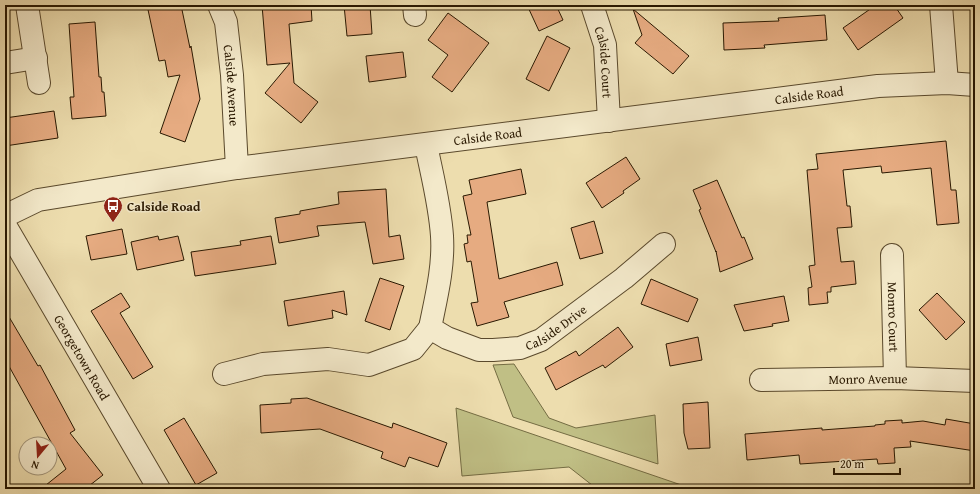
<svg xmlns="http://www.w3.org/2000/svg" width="980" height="494" viewBox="0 0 980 494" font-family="'Gentium Book Plus',serif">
<rect width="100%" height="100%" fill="#edddae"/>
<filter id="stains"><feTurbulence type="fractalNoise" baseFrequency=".005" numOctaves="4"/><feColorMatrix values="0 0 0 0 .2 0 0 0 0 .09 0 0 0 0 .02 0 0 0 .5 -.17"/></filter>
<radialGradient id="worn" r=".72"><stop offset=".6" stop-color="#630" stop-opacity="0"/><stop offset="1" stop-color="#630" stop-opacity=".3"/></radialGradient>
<path fill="#c0bf85" stroke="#746c43" d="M514 364 549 418 576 428 655 415 658 464 513 417 493 365Z
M456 408 693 489H597L569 467 462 476Z"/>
<path fill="#e6ab81" stroke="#291801" d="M147 5H181L190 48 191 46 200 99 185 142 160 133 180 75 168 77 165 60 159 61Z
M262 5H311L312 21 289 24 294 83 318 102 301 123 265 93 290 63 267 65Z
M344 5H370L372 34 347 36Z
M527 5H556L563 20 539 31Z
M876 5H894L903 18 858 50 843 28Z
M633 9 689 56 673 74 635 43 642 35Z
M448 13 489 43 452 92 432 77 448 55 428 40Z
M825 15 827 40 764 45 765 48 724 50 723 23 779 21 778 18Z
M95 22 99 77H101L102 92H104L106 116 72 119 70 97H74L69 24Z
M547 36 570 48 549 91 526 79Z
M403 52 406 77 369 82 366 56Z
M54 111 58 138 5 146V118Z
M946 141 951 190H956L959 223 937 225 931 168 882 173 881 166 843 170 847 206H850L852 227 837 228 841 262 854 261 856 284 831 287V292H827L828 303 809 305 808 288 812 287 809 266 815 265 807 170 818 169 816 154Z
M626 157 640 179 623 191 624 193 602 208 586 183Z
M521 169 526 194 487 202 499 279 557 262 563 285 504 302 509 317 477 326 471 303 478 302 471 261 467 262 464 244 468 243 467 235H471L463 196 472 194 469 180Z
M717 180 742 238 744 237 753 259 720 272 716 251V252L699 210 701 209 693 190Z
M386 189 389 237 400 235 404 259 373 264 365 222 317 226 319 236 279 243 275 218 300 214V211L339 204 338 192Z
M594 221 603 253 580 259 571 228Z
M122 229 127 254 91 260 86 236Z
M158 236 159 240 178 236 184 260 137 270 131 242Z
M271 236 276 264 195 276 191 252 241 245 240 241Z
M380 278 404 286 390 330 365 321Z
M651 279 698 299 688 322 641 304Z
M344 291 347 315 332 310 333 318 288 326 284 301Z
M121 293 130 307 120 313 153 367 133 379 91 311Z
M937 293 965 322 946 340 919 310Z
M784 296 789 321 772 324 773 326 744 331 734 305Z
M5 310 38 366 40 365 75 430 70 433 103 475 85 489H41L66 469 5 359Z
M618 327 633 347 605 368 603 365 556 390 545 368 576 351 579 356Z
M698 337 702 360 670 366 666 344Z
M307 398 392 428 393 423 447 443 438 467 409 457 405 467 381 458 383 452 320 429 261 433 260 405 291 403V399Z
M708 402 710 448 688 449 684 433 683 404Z
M184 418 217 473 196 485 164 430Z
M946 419 975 424V451L910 441 911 447 894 448 895 463 878 464 877 459 800 464 799 455 747 460 745 434 822 428V430L875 426V425L885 424V421L902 420V423L923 421 945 425Z"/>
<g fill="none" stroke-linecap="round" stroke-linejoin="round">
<defs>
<g id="minor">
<path d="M27 5 39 83"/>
<path id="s1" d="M219 5 226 22 232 75 237 168"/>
<path d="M414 5 415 15"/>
<path id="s2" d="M592 5 605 45 609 121"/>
<path d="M941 5 947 83"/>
<path d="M5 63 36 58"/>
<path id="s3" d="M426 145C432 175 440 205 442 236 444 267 436 298 430 328L447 338 479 350H493L520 348 541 340 624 278 664 244"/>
<path id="s4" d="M892 255 895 378"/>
<path d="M224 374 263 364 328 359 369 365 413 349 430 328"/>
<path id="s5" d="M761 380 895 378 975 381"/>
</g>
<g id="tertiary">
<path id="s6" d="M5 216 38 200 237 168 878 86 947 83 975 85"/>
<path id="s7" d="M5 225 159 489"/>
</g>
</defs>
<use href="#minor" stroke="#5a492c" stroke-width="24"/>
<use href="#tertiary" stroke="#5a492c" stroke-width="24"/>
<use href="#minor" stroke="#f3e9ca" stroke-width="22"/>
<use href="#tertiary" stroke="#f3e9ca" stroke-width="22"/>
</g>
<defs>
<symbol id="bus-pin" viewBox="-11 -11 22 30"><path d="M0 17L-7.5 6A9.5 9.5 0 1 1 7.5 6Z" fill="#8f2418" stroke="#f3e9ca"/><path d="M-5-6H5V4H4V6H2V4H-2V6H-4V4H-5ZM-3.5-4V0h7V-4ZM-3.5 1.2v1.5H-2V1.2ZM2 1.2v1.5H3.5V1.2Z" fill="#fff"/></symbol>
</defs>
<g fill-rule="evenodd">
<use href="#bus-pin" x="102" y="195" width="22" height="30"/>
</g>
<g text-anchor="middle" stroke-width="3" stroke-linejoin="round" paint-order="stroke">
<g font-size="13" fill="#291801" stroke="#f3e9ca">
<text dy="5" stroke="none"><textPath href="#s2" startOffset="59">Calside Court</textPath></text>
<text dy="5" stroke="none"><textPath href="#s1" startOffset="82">Calside Avenue</textPath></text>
<text dy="5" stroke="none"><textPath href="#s6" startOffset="815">Calside Road</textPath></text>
<text dy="5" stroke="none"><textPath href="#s6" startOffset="491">Calside Road</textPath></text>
<text dy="5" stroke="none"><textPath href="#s4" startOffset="62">Monro Court</textPath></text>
<text dy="5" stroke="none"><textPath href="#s3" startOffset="322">Calside Drive</textPath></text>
<text dy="5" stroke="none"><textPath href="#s7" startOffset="153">Georgetown Road</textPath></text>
<text dy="5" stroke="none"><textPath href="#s5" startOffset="107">Monro Avenue</textPath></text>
</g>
<g font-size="13" font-weight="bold" fill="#291801" stroke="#f3e9ca" text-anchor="start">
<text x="127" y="211">Calside Road</text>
</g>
</g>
<rect width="980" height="494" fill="none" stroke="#edddae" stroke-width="20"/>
<rect x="6" y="6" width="968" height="482" fill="none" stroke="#291801" stroke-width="2"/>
<rect x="10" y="10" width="960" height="474" fill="none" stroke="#291801"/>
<g transform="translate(38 456) rotate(198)"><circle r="19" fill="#f3e9ca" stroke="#a2957a"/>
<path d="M0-3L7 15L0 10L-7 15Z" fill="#8f2418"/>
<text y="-6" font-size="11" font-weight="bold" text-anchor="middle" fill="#291801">N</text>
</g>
<path d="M834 468v6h66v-6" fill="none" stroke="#291801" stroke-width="2"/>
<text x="840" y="468" font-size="12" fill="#291801" stroke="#f3e9ca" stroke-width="3" paint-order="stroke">20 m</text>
<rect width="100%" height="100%" filter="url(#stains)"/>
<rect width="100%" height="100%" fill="url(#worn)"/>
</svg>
